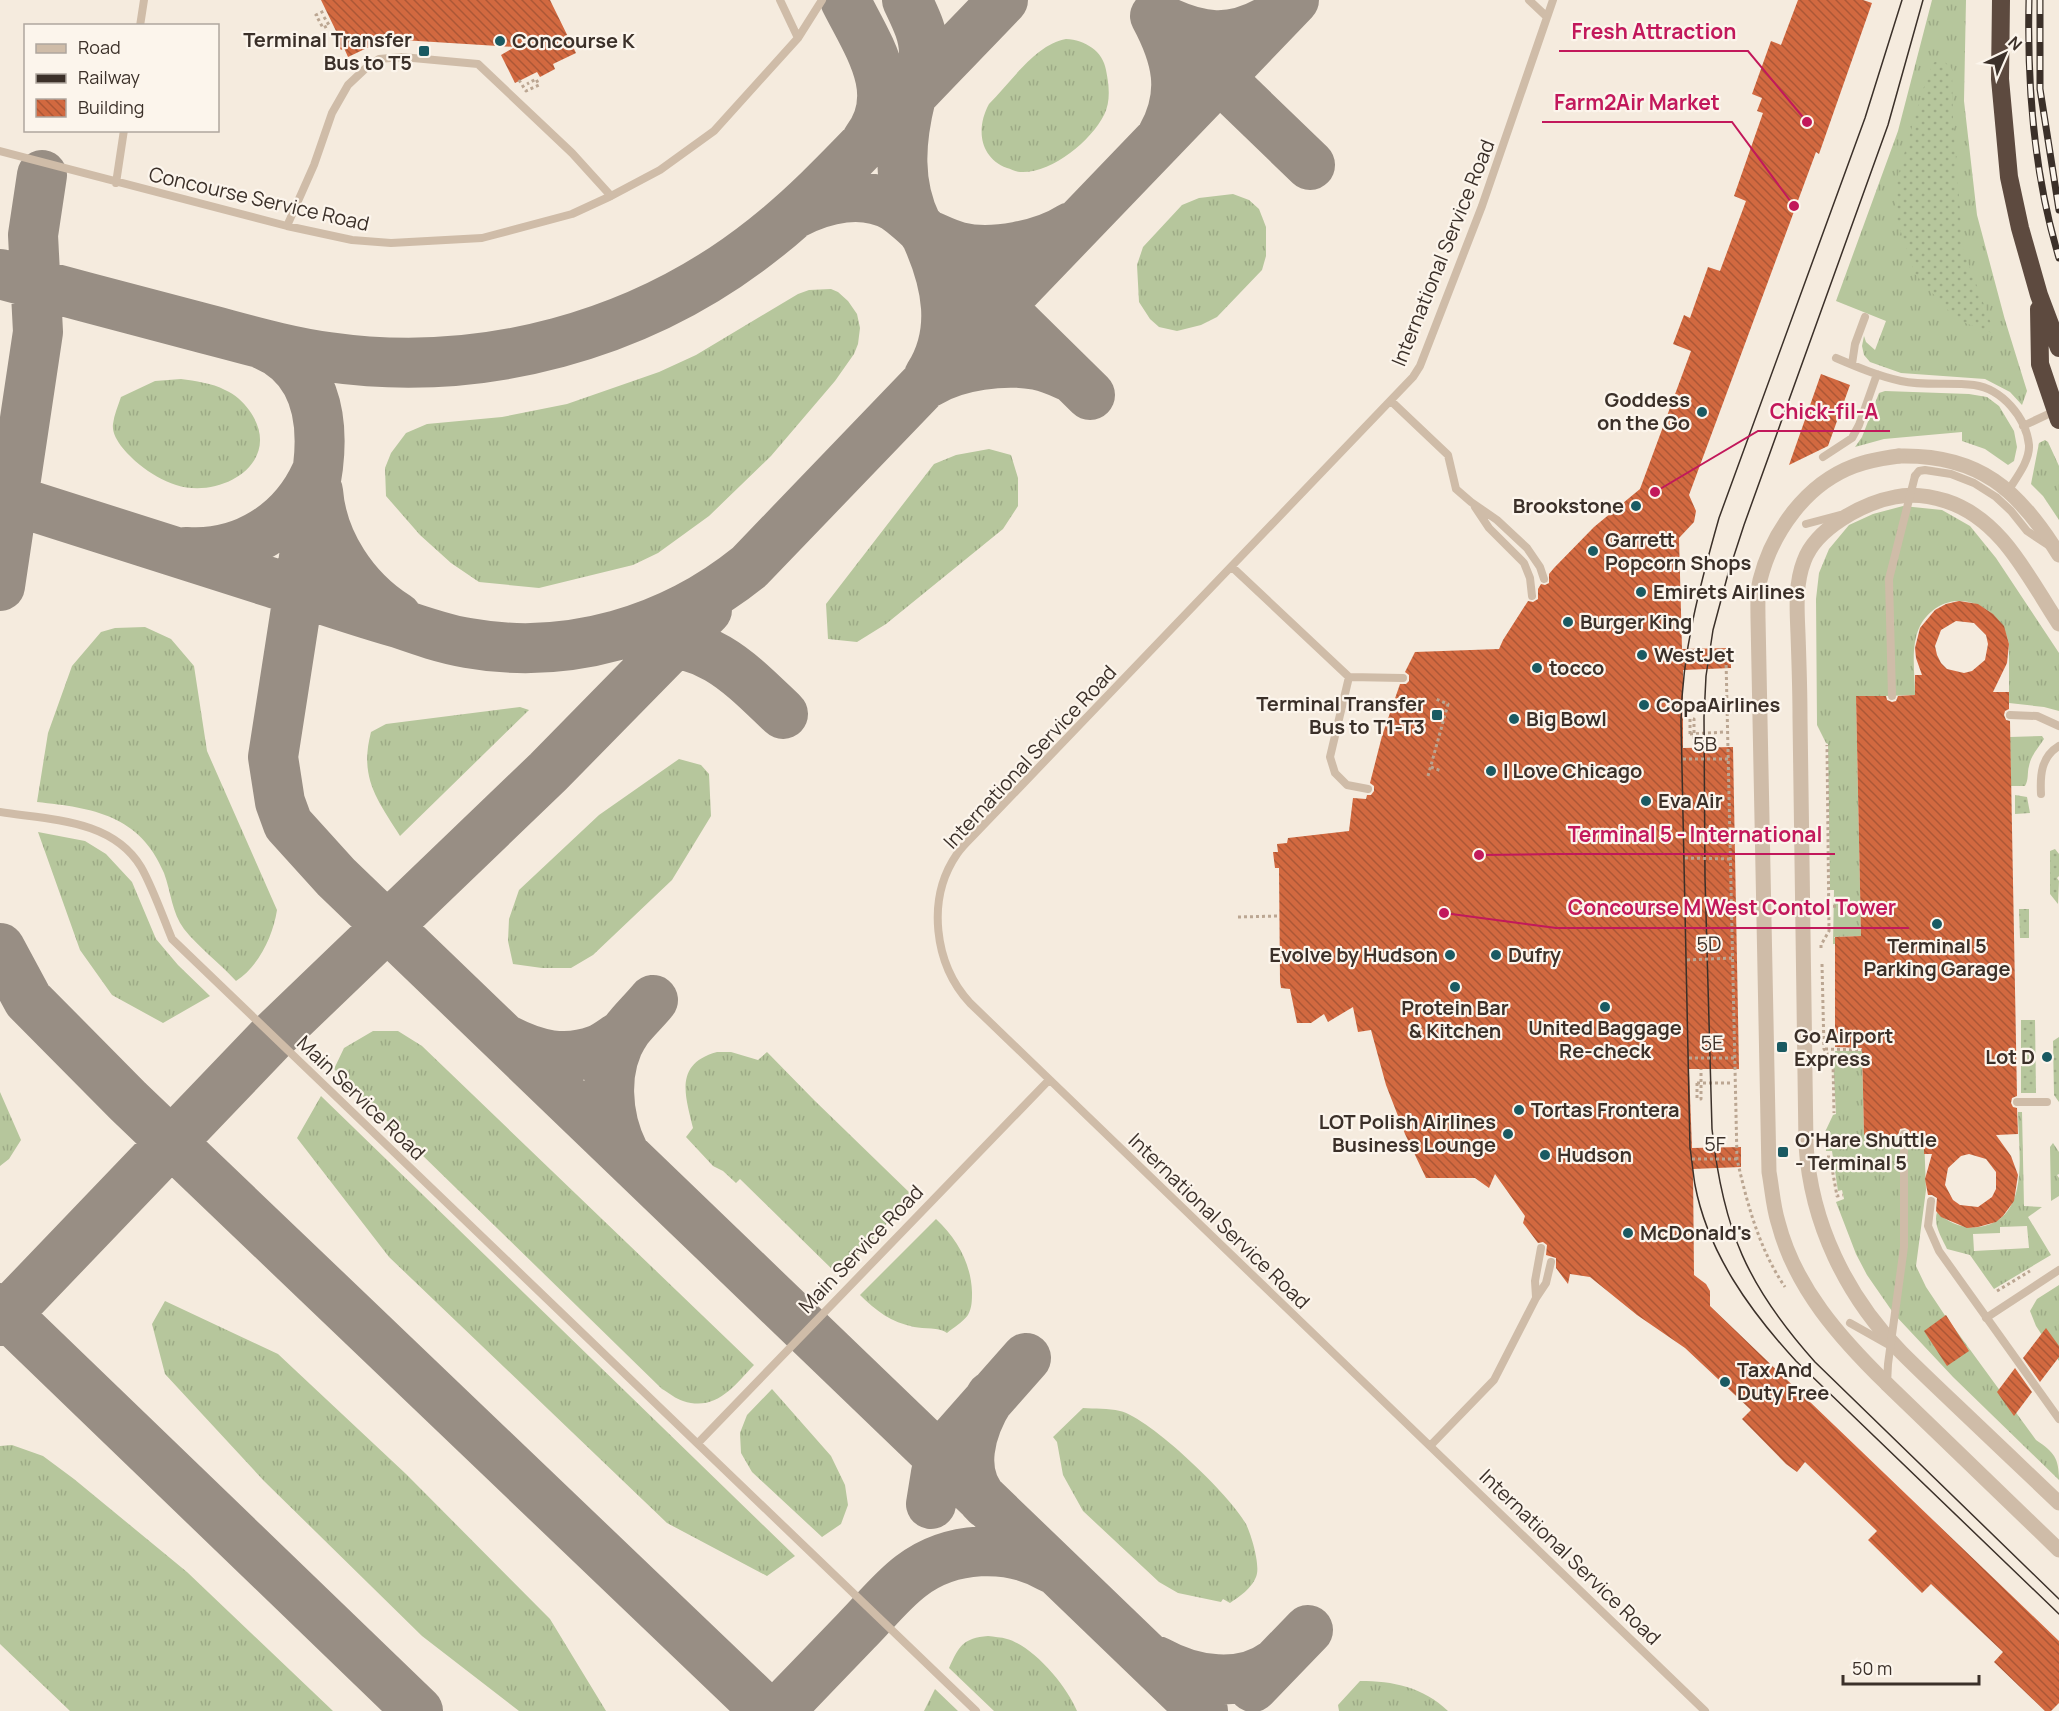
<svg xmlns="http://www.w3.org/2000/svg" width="2059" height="1711" viewBox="0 0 2059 1711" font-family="Manrope,sans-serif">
<defs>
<pattern id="grass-tufts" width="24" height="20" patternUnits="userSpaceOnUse" patternTransform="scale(1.5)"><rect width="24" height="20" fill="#b6c69c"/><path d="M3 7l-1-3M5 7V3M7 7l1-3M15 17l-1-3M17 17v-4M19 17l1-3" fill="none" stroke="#9daa86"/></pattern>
<pattern id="garden-dots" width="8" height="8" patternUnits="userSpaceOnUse" patternTransform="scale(1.5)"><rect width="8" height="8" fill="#b6c69c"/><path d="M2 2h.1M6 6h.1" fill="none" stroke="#9daa86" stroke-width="1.8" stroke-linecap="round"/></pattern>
<pattern id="building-back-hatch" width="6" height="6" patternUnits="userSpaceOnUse" patternTransform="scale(1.5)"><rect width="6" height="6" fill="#d26940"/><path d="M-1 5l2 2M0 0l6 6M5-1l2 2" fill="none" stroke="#ac5736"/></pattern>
</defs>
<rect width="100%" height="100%" fill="#f5ebde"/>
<path fill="url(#grass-tufts)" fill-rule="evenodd" d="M1932 0H1966L1964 101 1977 215 2005 320 2027 391 2022 405 2010 392 1985 379 1901 373 1870 362 1864 355 1862 346 1864 336 1866 342 1875 350 1886 321 1836 301 1898 131Z
M1066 39C1085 40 1103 51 1106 70 1109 85 1111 101 1104 115 1091 141 1051 174 1020 172 1016 172 1011 169 1007 168 979 157 976 128 989 104 1011 82 1036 44 1066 39Z
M1233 194 1249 200 1259 209 1266 227V256L1262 270 1217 317 1201 325 1177 331 1159 327 1150 319 1139 302 1137 265 1143 247 1182 205 1199 198Z
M831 289 838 292 848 301 857 314 860 328 858 344 854 354 835 381 771 456 709 516 658 553 633 565 539 588 479 582 451 563 420 535 386 496 385 468 391 453 406 433 427 424 502 417 567 404 659 372 696 355 798 294 809 290Z
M181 379C195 381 212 383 225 390 235 394 243 402 249 410 286 461 222 500 176 485 163 481 150 473 140 465 129 456 111 439 113 424 114 415 118 406 121 397L155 381Z
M1885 391 1969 394 1987 397 1999 406 2014 431 2017 447 2014 461 2008 465 1985 449 1962 441V432L1884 439 1855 447 1862 437 1879 393Z
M2045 440 2048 442 2059 466V520L2043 496 2031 484 2039 443Z
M989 449 1011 455 1018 478V506L1003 529 886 624 857 642 828 639 826 604 934 464 956 455Z
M1903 506 1942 510 1970 526 1996 558 2059 653V711L2044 707 2009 703V644C2000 600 1944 583 1920 626 1910 646 1915 674 1915 695L1856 697 1861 936 1834 937 1840 944H1833L1834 890H1830L1828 744 1826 743 1817 725 1816 599 1819 573 1829 549 1849 525 1873 514Z
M145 627 171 639 194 666 207 751 277 910C273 936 259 966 236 981 220 963 199 948 184 929 172 913 171 892 164 873 140 815 93 808 37 802L48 733 72 666 101 632 115 628Z
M520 707 529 710 400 836C377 799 359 778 371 732L386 724Z
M2042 736 2044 739C2039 747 2031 755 2029 766 2027 773 2029 779 2025 786H2011L2010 737Z
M679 759 701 765 709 774 711 816 672 880 593 955 571 968H542L513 964 508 941 509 919 519 890 599 815Z
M38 832 85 841 106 854 132 882 156 939 178 965 210 996 163 1023 112 995 80 950Z
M373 1031H398L422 1046 754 1365C734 1386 716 1412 683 1401 676 1399 669 1393 662 1389L334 1069 344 1048Z
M1835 1051H1862L1864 1135H1924L1926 1190 1916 1266 1926 1287 1944 1314 2036 1440C2054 1452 2059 1458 2059 1480L1953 1377 1894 1314 1867 1275 1856 1254 1836 1202 1844 1199 1842 1190 1838 1191 1832 1151H1826L1825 1132 1833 1115 1836 1114 1833 1059 1836 1058Z
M717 1052H731L758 1060 767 1052 814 1100 913 1196 838 1275 740 1179 736 1183 723 1171 713 1166 686 1137 693 1128C685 1095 674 1064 717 1052Z
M0 1092 21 1140 9 1159 0 1166Z
M321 1096 795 1556 767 1576 667 1523 389 1257 297 1138Z
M2018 1112H2022L2024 1206 2042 1207 2028 1217 2051 1255 1994 1289 1970 1255 1947 1249C1942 1238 1933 1225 1937 1212 1948 1223 1963 1229 1979 1227 2032 1219 2018 1151 2018 1112ZM2027 1226 2029 1248 1974 1251 1973 1234 2000 1233V1227Z
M2053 1143 2059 1152V1174L2057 1175 2059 1178V1196L2051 1201 2050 1147Z
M936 1219C957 1239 971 1263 972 1292 972 1300 972 1308 968 1315 963 1322 953 1328 947 1333 939 1327 924 1329 914 1327 891 1322 876 1311 860 1295Z
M2059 1285V1361L2036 1326 2030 1311 2037 1299Z
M165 1301 278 1354 406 1474 550 1619 606 1711H519L422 1636 264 1481 165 1374 152 1324Z
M772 1389 831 1456 845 1485 848 1505 841 1524 822 1537 752 1472 741 1453 740 1433 747 1415Z
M1083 1408C1095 1409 1108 1408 1120 1411 1150 1418 1231 1496 1246 1524 1251 1534 1261 1566 1256 1577 1252 1588 1239 1597 1230 1603L1223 1599 1221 1602 1178 1593 1159 1582 1083 1511 1063 1475 1057 1442 1053 1437Z
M12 1445 43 1456 74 1479 187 1572 333 1711H70L0 1644V1446Z
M988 1636C994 1637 1001 1637 1007 1639 1033 1646 1067 1686 1077 1711H994L949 1668C959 1646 963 1638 988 1636Z
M1360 1681C1393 1681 1423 1687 1448 1711H1339L1338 1705Z
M935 1689 958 1711H924Z"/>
<path fill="url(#garden-dots)" d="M1942 59 1952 69 1953 121 1963 249 1995 334 1957 320 1915 274 1895 214V186L1922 92 1933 63Z
M2015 795 2027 797 2030 813 2015 814Z
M2055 849 2059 854V876L2057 878 2059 881 2058 904 2050 894V851Z
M2029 909V938H2020L2019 909Z
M2021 1020H2035L2036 1093H2021Z
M2059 1037V1102L2054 1095 2053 1041Z"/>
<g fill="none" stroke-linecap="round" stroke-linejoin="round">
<path stroke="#988e84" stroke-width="50" d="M845 0C867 44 903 93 867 140
M907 0C915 17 924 34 924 53 924 72 915 81 911 97 900 141 897 184 917 225
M1195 54 1310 165
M1162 136C1186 93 1177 57 1155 16 1198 39 1233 44 1276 16
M794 214C825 198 863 189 895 207 903 212 910 219 917 225L1090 395
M924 233C936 238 947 244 959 247 992 255 1043 245 1071 227
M927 238C947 283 957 332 929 376
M0 274C66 292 133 310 199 327 242 338 284 351 328 357 482 379 642 336 764 239 810 203 851 158 892 116 928 77 966 39 1003 0
M262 344C315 365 324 417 318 467L273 757 280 802 288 824 336 877 1203 1711
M928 383C956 365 1005 359 1037 365 1050 367 1061 373 1072 378
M318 491C322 542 354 590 397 617
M0 496C91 525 182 554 273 583 315 597 356 611 398 623 421 631 444 639 468 643 568 661 671 630 749 567L1294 0
M186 552C243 556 293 524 316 473
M0 586 38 332 33 235 42 175
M646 642C709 638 741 674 783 714
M0 948 28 1000 128 1101 766 1711
M507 1040C536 1055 565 1062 597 1050 607 1046 616 1038 625 1033
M624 1153C606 1117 602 1068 625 1032 633 1021 644 1011 653 1000
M0 1308 418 1711
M0 1321 273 1036 548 772 707 610
M931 1504 936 1473 950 1444 1026 1358
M987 1504C956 1474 971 1427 991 1396
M1157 1661C1193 1681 1241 1689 1276 1663
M1253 1687 1308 1630
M779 1711C805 1684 830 1658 856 1631 874 1613 891 1591 911 1576 950 1546 1009 1543 1051 1568"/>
</g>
<path fill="url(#building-back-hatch)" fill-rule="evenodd" d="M321 0H550L576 53 553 64 555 69 540 77 537 72 515 83 501 55 515 47 386 39 348 57 344 48 341 50 332 33 336 31Z
M1798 0H1863L1872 3 1819 154 1816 152 1689 495 1696 511 1694 522 1679 538 1682 649 1731 648V668L1683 670V748L1733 747 1739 1069H1689L1692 1148 1741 1147V1167L1693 1169 1694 1275 1706 1284 1710 1291V1306L2059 1641V1703L2051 1711H2045L1994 1662 2003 1652 1931 1584 1922 1593 1868 1540 1877 1531 1805 1462 1797 1472 1786 1464 1742 1419 1751 1410 1685 1348 1637 1315 1590 1277 1570 1274 1568 1284 1556 1268V1258L1546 1255 1547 1245 1543 1242 1538 1243 1523 1223 1525 1216 1495 1174 1489 1188 1475 1178H1426L1405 1134 1386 1085 1371 1030 1358 1032 1353 1007 1328 1022 1324 1014 1311 1023H1297L1290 989 1281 988 1280 981 1279 868H1275L1273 852H1278L1277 844 1287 843 1288 838 1349 831 1353 798 1366 799 1367 795H1371L1374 791V786L1370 783 1382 736 1400 684H1406L1409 681V675L1405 672 1415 652 1499 649 1503 640 1528 601 1533 602 1538 599V589L1541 584 1545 585 1549 583V574L1554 568 1594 527 1640 489 1691 351 1673 344 1684 315 1690 318 1708 267 1720 271 1746 201 1734 196 1763 113 1757 111 1762 98 1752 94 1771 41 1781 45Z
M1821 374 1850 385 1828 446 1789 465Z
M1959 601 1978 604 1993 614 2004 626 2009 644 2007 663 1993 692H2009V709L2005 711 2004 715 2006 720 2010 721 2017 1096 2012 1098 2011 1103 2013 1107 2017 1108 2018 1134 1996 1135 2011 1156 2018 1175 2014 1201 2003 1216 1996 1222 1978 1227 1967 1228 1941 1217 1936 1211 1937 1198 1932 1195H1928L1925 1179 1932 1154H1924V1136L1910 1135 1909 1130 1905 1128 1900 1129 1898 1135H1864L1862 1048 1835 1047V937L1861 936 1856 696H1886L1887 700 1892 702 1896 701 1898 696 1915 695V675H1922L1916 658 1915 648 1920 628 1935 610 1946 604ZM1956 621 1974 623 1986 635 1988 644 1985 660 1972 671 1964 673 1947 669 1941 663 1937 655 1935 646 1941 630ZM1969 1154 1986 1159 1996 1172V1189L1992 1197 1978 1207 1960 1205 1953 1200 1945 1185 1948 1168 1961 1156Z
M1946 1315 1969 1351 1947 1366 1924 1331Z
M2046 1328 2059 1346V1357L2040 1382 2023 1358Z
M2015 1368 2032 1392 2014 1416 1997 1392Z"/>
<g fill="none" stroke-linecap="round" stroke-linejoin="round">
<path stroke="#bba692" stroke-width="3" stroke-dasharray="3 3" stroke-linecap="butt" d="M324 17 329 25 323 28 316 15 326 10
M519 80 526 91 539 85 536 79 527 84
M1726 659 1737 1159C1747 1203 1759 1249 1785 1287
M1690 734 1725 732
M1431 767 1441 771
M1428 776 1448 704 1436 699
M1238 917 1279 916
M1821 948V945L1829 931 1827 745
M1822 964 1824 1049 1833 1062 1834 1113
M1825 1049 1862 1050
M1697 1083H1732
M1827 1157H1830L1837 1196 1843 1195
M1997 1291 2030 1271"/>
<path stroke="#cfbca8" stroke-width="8" d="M780 0 798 38
M1529 0 1547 17
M1553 0 1482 206 1420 366 1413 377 972 837C967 842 961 848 957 854 926 899 934 964 970 1003L1705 1711
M140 26 144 0
M0 151 287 226 352 240 391 243 482 238 572 214 611 196 660 170 714 131 798 38 822 0
M116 183 124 130
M287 226 314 165 332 113 348 85 366 68 379 59 402 57 478 64 572 153 611 196
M1836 358C1857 367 1878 376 1901 381 1924 386 1950 382 1974 385 2002 389 2026 417 2029 445 2030 461 2016 478 2008 491
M1852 364 1855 344 1865 317
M1391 401 1448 455 1456 489 1471 502 1497 520 1527 548 1540 567 1544 579
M2023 426 2055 411
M1823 457 1852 438 1859 425 1877 374
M1915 476 1919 471 1925 470 1951 474 1974 483 1996 497 2011 511 2027 531 2048 545
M1475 507 1489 528 1524 563 1530 578 1532 596
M1806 524 1840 515
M1232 567 1349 677 1403 678
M1349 677 1330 757 1335 773 1347 785 1368 789
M2010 715 2037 716 2059 726
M2041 794C2040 775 2041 757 2059 746
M0 812C50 820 112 819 141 867 152 886 163 917 172 939L976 1711
M2017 1102H2047
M1931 1201 1928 1226 1939 1251 2059 1419
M1536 1297 1535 1281 1541 1248
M1986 1318 2059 1270
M1850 1323 1889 1345
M698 1443 1049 1080
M1430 1446 1494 1380 1536 1298 1546 1283 1551 1262"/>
<path stroke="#cfbca8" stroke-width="15" d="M1899 456C1979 454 2019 490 2059 555
M2059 624C2028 577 2002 519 1946 501 1930 496 1912 493 1895 497 1863 503 1816 528 1804 561 1795 584 1797 610 1798 634 1799 662 1800 690 1800 718 1802 860 1804 1002 1806 1145 1811 1223 1846 1296 1901 1352 1919 1370 1938 1388 1957 1406 1991 1438 2025 1471 2059 1503
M1887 1384 2059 1550"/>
<path stroke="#5d4a3f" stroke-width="18" d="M2001 0 2000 79 2009 177 2020 228 2039 295 2059 348
M2039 309 2040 364 2059 420"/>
<path stroke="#3b3029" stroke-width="1.5" d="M1902 0 1865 118 1719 518C1700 585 1682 651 1681 721L1690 1148C1692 1160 1693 1173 1695 1185 1708 1253 1750 1311 1796 1361L2059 1614
M1923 0 1888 125 1744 525 1728 574 1713 630 1706 676 1704 717 1705 878 1712 1129C1723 1230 1747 1286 1815 1362L2059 1599"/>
<defs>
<path id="rail" d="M2029 0C2027 87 2034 175 2059 258
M2040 0V89L2059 210"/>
</defs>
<use href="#rail" stroke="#3b3029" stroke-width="7"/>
<use href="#rail" stroke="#fcf5ec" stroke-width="4.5" stroke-dasharray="14" stroke-linecap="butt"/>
<path stroke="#bba692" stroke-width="3" stroke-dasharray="3 3" stroke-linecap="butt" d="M1683 659H1726
M1690 734V719H1694V748
M1683 759H1728
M1685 858 1730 859
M1779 907 1861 906
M1735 908H1749
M1687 960 1733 958
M1689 1058H1735
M1697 1083V1098L1701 1099V1069
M1692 1159H1737"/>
<path stroke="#cfbca8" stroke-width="8" d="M1892 696 1889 579 1915 476
M1887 1384 1888 1364 1904 1247V1134"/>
<path stroke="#cfbca8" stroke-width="15" d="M1887 1384C1840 1338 1795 1288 1778 1222 1773 1206 1772 1188 1769 1172L1758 618C1758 606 1757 592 1760 580 1772 532 1806 484 1854 466 1869 460 1884 458 1899 456"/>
</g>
<g fill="#1a5a62" stroke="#fcf5ec" stroke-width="2">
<circle cx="500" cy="41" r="6"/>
<rect x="418" y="45" width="12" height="12" rx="3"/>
<circle cx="1702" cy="412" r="6"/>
<circle cx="1636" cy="506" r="6"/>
<circle cx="1593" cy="551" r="6"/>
<circle cx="1641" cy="592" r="6"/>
<circle cx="1568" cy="622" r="6"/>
<circle cx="1642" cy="655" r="6"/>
<circle cx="1537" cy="668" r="6"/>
<circle cx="1644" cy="705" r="6"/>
<rect x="1431" y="709" width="12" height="12" rx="3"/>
<circle cx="1514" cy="719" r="6"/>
<circle cx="1491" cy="771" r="6"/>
<circle cx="1646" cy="801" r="6"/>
<circle cx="1937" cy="924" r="6"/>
<circle cx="1450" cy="955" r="6"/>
<circle cx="1496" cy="955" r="6"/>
<circle cx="1455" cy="987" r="6"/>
<circle cx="1605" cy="1007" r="6"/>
<rect x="1776" y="1041" width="12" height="12" rx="3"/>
<circle cx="2047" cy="1057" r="6"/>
<circle cx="1519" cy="1110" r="6"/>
<circle cx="1508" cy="1134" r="6"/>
<rect x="1777" y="1146" width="12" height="12" rx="3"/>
<circle cx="1545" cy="1155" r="6"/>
<circle cx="1628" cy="1233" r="6"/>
<circle cx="1725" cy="1382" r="6"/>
</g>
<g text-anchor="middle" stroke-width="4.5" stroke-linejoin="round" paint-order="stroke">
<g font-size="20" font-weight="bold" fill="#3b3029" stroke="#fcf5ec" text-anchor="start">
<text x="412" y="47" text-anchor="end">Terminal Transfer<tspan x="412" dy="23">Bus to T5</tspan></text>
<text x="512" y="48">Concourse K</text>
<text x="1690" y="407" text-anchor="end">Goddess<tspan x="1690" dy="23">on the Go</tspan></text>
<text x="1624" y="513" text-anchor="end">Brookstone</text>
<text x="1605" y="547">Garrett<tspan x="1605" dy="23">Popcorn Shops</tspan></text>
<text x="1653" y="599">Emirets Airlines</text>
<text x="1580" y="629">Burger King</text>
<text x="1654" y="662">WestJet</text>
<text x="1549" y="675">tocco</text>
<text x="1425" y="711" text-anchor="end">Terminal Transfer<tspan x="1425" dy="23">Bus to T1-T3</tspan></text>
<text x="1656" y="712">CopaAirlines</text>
<text x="1526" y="726">Big Bowl</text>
<text x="1503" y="778">I Love Chicago</text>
<text x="1658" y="808">Eva Air</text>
<text x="1937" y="953" text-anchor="middle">Terminal 5<tspan x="1937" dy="23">Parking Garage</tspan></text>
<text x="1438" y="962" text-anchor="end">Evolve by Hudson</text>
<text x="1508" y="962">Dufry</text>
<text x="1455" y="1015" text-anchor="middle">Protein Bar<tspan x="1455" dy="23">&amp; Kitchen</tspan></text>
<text x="1605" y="1035" text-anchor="middle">United Baggage<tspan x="1605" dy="23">Re-check</tspan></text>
<text x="1794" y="1043">Go Airport<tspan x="1794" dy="23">Express</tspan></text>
<text x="2035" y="1064" text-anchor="end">Lot D</text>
<text x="1531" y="1117">Tortas Frontera</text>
<text x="1496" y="1129" text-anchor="end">LOT Polish Airlines<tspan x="1496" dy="23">Business Lounge</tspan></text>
<text x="1795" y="1147">O'Hare Shuttle<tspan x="1795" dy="23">- Terminal 5</tspan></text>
<text x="1557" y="1162">Hudson</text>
<text x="1640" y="1240">McDonald's</text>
<text x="1737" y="1377">Tax And<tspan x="1737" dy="23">Duty Free</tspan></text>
</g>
<g font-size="20" fill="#3b3029" stroke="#fcf5ec">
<text transform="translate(259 199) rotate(13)" y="7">Concourse Service Road</text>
<text transform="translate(1443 253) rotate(-68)" y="7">International Service Road</text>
<text x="1705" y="751">5B</text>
<text transform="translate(1030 757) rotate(-47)" y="7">International Service Road</text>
<text transform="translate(1709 944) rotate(-2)" y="7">5D</text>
<text transform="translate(1712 1043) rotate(-1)" y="7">5E</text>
<text transform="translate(361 1098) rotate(44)" y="7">Main Service Road</text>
<text x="1715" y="1151">5F</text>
<text transform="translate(1219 1221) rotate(44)" y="7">International Service Road</text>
<text transform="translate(861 1249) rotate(-46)" y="7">Main Service Road</text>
<text transform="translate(1570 1557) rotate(44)" y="7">International Service Road</text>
</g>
</g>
<path fill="none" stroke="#c2185b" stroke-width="2" d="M1807 122L1748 51H1559M1794 206L1732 122H1542M1655 492L1758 431H1890M1479 855L1556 854H1835M1444 913L1556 928H1909"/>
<g fill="#c2185b" stroke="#fcf5ec" stroke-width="2">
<circle cx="1807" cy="122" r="6"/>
<circle cx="1794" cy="206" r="6"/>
<circle cx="1655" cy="492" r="6"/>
<circle cx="1479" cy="855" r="6"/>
<circle cx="1444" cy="913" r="6"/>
</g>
<g font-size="21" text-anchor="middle" font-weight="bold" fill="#c2185b" stroke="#fcf5ec" stroke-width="4.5" stroke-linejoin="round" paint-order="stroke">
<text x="1654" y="39">Fresh Attraction</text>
<text x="1637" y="110">Farm2Air Market</text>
<text x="1824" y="419">Chick-fil-A</text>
<text x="1695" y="842">Terminal 5 - International</text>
<text x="1732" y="915">Concourse M West Contol Tower</text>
</g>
<rect x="24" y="24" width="195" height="108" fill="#fcf5ec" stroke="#afa69e" stroke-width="1.5"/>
<rect x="36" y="44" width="30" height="9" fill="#cfbca8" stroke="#afa69e" stroke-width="1.5"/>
<text x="78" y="54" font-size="18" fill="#3b3029">Road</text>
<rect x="36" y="74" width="30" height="9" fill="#3b3029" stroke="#afa69e" stroke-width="1.5"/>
<text x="78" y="84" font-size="18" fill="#3b3029">Railway</text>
<rect x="36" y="99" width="30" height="18" fill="url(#building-back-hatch)" stroke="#afa69e" stroke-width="1.5"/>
<text x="78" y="114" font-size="18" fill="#3b3029">Building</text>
<g transform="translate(2005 54) rotate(44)" stroke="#fcf5ec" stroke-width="4.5" paint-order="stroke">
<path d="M0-4.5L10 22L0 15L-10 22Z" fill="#3b3029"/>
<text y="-9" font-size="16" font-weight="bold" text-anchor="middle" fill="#3b3029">N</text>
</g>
<path d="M1843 1675v9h136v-9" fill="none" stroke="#3b3029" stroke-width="3"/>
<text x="1852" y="1675" font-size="18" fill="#3b3029" stroke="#fcf5ec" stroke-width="4.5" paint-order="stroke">50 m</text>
</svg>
